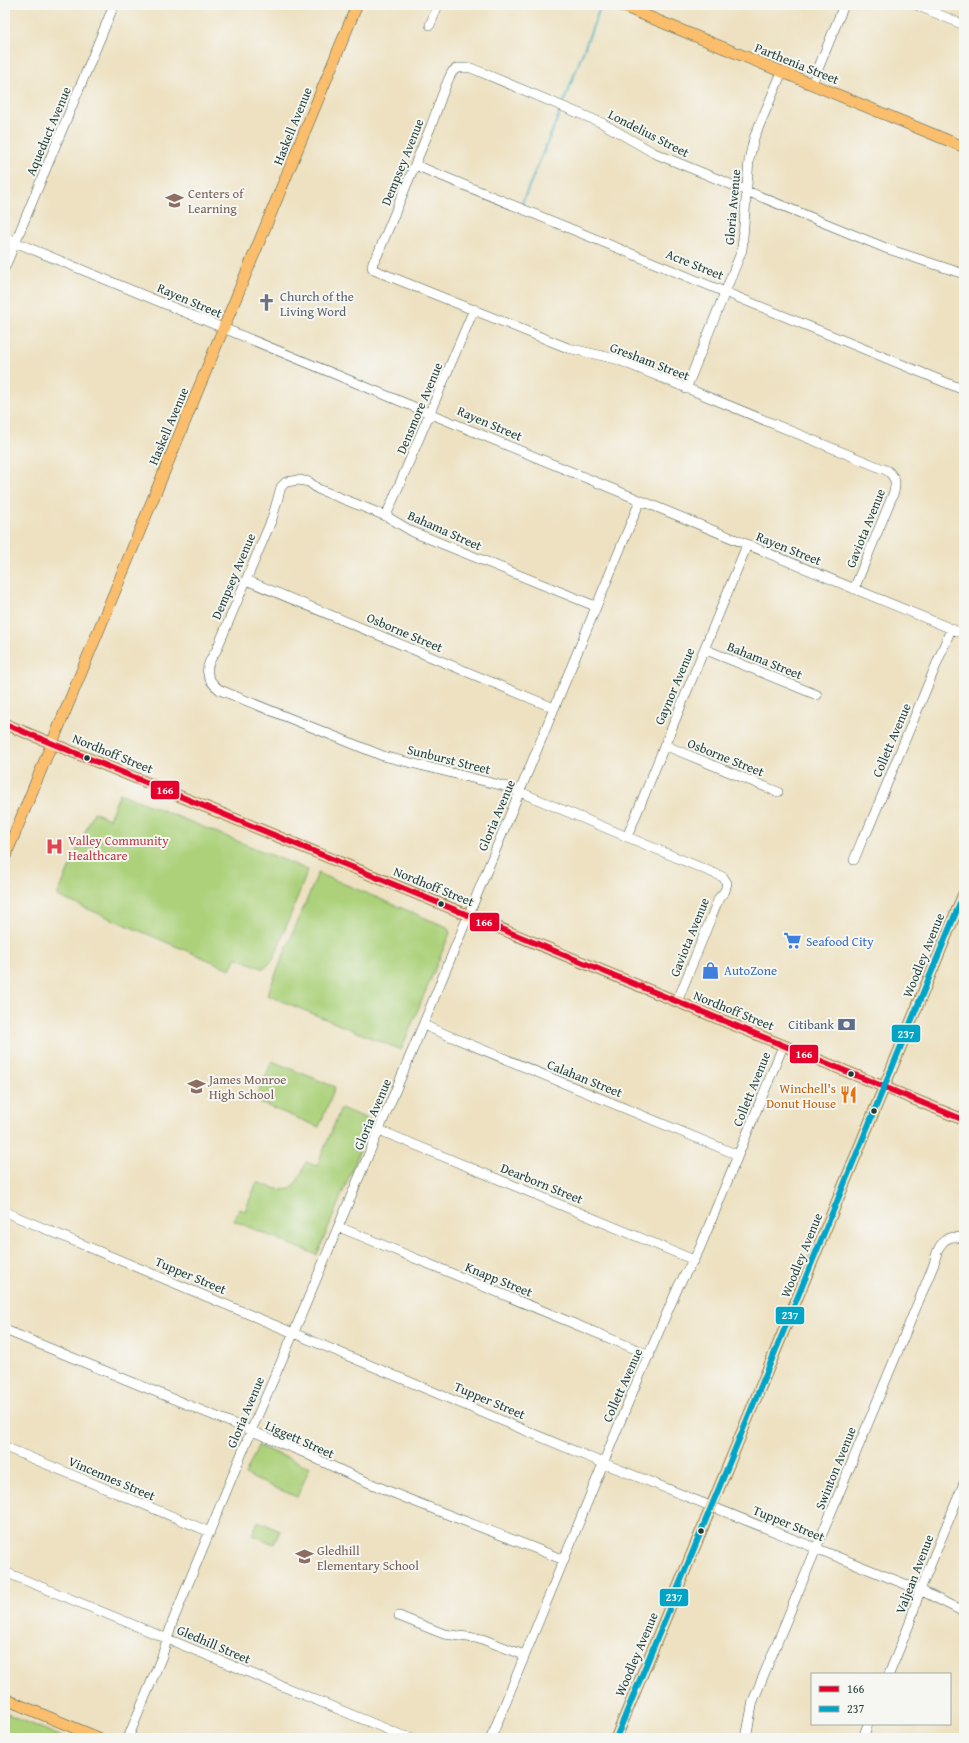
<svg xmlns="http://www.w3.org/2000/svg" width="969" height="1743" viewBox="0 0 969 1743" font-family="'Gentium Book Plus',serif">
<rect width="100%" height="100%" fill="#f6f6f2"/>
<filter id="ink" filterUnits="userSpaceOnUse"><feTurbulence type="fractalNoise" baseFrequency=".025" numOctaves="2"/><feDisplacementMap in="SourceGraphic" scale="8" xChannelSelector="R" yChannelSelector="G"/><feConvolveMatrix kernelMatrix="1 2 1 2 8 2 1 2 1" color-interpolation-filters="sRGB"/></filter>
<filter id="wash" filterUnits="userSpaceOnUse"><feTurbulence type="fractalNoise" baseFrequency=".012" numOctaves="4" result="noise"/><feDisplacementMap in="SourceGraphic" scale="16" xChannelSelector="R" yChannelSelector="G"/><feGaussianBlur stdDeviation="0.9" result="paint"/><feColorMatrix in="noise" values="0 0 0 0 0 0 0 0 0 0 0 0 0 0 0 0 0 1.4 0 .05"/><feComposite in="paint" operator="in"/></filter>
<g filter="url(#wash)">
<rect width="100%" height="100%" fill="#ede1c1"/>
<path fill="#acd17a" stroke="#668757" d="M120 793 308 870 273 960 264 969 236 957 230 969 57 896 94 812 109 819Z
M318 873 447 927 450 933 401 1050 267 995Z
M272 1061 335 1087 319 1127 255 1101Z
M341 1108 372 1121 317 1255 234 1221 239 1209 245 1211 257 1182C289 1195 293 1194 306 1162L317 1166Z
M258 1446 310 1467 297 1497 245 1475Z
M258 1521 280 1531 274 1544 252 1535Z
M5 1713 65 1738H5Z"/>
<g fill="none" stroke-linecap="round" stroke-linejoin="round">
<path stroke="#41b0bc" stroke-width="2" d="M563 104 600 8
M522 203 561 110"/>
</g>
</g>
<g filter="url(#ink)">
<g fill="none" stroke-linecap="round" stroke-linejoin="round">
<defs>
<path id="minor" d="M916 5 964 25
M430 25 438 5
M812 84 844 5
M415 165 964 390
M5 238 964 634
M5 267 114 5
M686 389 742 250 749 160 754 138 782 72
M386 516 474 309
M246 580 554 708
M854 589 894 492C896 483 896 478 888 471L616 359 568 348 374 270 372 267 373 262 377 256C395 213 413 169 431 126 438 108 443 89 452 72L457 68H471L602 123 654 153 888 249 964 274
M595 606 413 532 386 516 318 489 309 482 299 480 286 482 281 487 272 519 216 651C204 667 204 678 220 690L383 756 508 787 723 877 727 883 725 891 719 898 677 1002
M704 649 817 695
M664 745 778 792
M627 837 747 545
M854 860 864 835 867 832 951 629
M423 1025 738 1155
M379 1130 694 1260
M5 1212 603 1463 920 1590 964 1612
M339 1227 650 1355
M5 1330 303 1452C387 1495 477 1524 564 1560
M5 1447 210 1532
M5 1572 401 1735 414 1738
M399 1616 444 1634 482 1639 524 1655
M889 1674 909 1625 920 1590 964 1483
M128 1738 162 1656 172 1623 251 1431 294 1332 423 1025 640 501
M491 1738 627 1405 679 1285 699 1250 783 1046
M746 1738 753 1701 934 1264C937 1248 944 1231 964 1239
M863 1738 868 1724"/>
<path id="major" d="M620 5 964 147
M5 724 964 1120
M5 857 357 5
M5 1699 99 1738
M616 1738 964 893"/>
</defs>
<use href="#minor" stroke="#3e5649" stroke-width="10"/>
<use href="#major" stroke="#3e5649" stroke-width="12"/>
<use href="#minor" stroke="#fff" stroke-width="9"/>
<use href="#major" stroke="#fabe6d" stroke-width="11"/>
<defs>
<path id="bus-1" d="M5 724 964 1120"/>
<path id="bus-2" d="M616 1738 964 893"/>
</defs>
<use href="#bus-1" stroke="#f6f6f2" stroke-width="9"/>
<use href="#bus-2" stroke="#f6f6f2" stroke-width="9"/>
<use href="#bus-1" stroke="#e4002b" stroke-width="6"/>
<use href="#bus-2" stroke="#02a4c6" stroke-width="6"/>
</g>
</g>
<defs>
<symbol id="school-bare" viewBox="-9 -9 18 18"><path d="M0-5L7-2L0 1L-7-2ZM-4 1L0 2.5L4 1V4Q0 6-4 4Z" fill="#8d6e63" stroke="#f6f6f2" stroke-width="2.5" paint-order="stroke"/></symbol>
<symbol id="church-bare" viewBox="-9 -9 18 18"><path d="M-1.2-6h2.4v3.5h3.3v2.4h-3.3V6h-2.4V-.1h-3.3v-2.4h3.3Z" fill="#6b7280" stroke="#f6f6f2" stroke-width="2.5" paint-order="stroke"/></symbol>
<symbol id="hospital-bare" viewBox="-9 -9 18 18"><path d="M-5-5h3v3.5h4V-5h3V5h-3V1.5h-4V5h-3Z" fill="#e0444e" stroke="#f6f6f2" stroke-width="2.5" paint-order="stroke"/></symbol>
<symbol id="supermarket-bare" viewBox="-9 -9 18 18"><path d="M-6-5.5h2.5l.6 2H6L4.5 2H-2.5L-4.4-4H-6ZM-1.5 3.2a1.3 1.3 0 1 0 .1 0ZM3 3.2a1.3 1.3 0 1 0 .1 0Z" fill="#3f7fe0" stroke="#f6f6f2" stroke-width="2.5" paint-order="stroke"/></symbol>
<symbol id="shop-bare" viewBox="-9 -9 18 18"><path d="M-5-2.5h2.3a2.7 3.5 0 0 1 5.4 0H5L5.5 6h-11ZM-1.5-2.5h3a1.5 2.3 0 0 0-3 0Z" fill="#3f7fe0" stroke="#f6f6f2" stroke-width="2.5" paint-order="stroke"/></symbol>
<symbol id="bank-bare" viewBox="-9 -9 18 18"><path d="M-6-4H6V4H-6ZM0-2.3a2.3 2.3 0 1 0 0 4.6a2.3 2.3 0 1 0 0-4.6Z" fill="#5c6f8a" stroke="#f6f6f2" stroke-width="2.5" paint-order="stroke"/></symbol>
<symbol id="restaurant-bare" viewBox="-9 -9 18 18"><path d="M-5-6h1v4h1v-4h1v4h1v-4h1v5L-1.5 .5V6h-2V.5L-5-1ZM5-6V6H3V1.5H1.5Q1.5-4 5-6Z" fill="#e8710a" stroke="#f6f6f2" stroke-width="2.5" paint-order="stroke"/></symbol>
</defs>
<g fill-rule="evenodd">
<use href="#school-bare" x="162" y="188" width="25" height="25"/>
<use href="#church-bare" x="254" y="290" width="25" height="25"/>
<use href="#hospital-bare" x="42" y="834" width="25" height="25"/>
<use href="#supermarket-bare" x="780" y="928" width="25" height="25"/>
<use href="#shop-bare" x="698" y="958" width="25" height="25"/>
<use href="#bank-bare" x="834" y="1012" width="25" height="25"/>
<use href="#school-bare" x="184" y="1074" width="25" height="25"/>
<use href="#restaurant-bare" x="836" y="1082" width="25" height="25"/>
<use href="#school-bare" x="292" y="1544" width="25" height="25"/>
</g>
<g fill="#1f3d34" stroke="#f6f6f2" stroke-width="1.5">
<circle cx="87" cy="758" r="3.5"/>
<circle cx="441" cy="904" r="3.5"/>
<circle cx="851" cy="1074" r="3.5"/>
<circle cx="874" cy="1111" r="3.5"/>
<circle cx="701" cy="1531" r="3.5"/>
</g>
<g text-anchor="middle" stroke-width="4" stroke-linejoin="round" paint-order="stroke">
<g font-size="13" fill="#1f3d34" stroke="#f6f6f2">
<text transform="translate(797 63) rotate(22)" y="5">Parthenia Street</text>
<text transform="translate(292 126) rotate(-68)" y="5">Haskell Avenue</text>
<text transform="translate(48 131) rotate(-67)" y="5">Aqueduct Avenue</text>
<text transform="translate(649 133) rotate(27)" y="5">Londelius Street</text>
<text transform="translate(402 162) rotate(-68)" y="5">Dempsey Avenue</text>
<text transform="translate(732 207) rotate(-85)" y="5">Gloria Avenue</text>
<text transform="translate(695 264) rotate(22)" y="5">Acre Street</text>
<text transform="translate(190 300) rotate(23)" y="5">Rayen Street</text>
<text transform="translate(650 361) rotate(21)" y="5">Gresham Street</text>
<text transform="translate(419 408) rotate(-67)" y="5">Densmore Avenue</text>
<text transform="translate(490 423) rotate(23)" y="5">Rayen Street</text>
<text transform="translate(168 426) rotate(-67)" y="5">Haskell Avenue</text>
<text transform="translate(865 528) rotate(-68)" y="5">Gaviota Avenue</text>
<text transform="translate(445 530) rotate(24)" y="5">Bahama Street</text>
<text transform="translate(789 548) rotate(22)" y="5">Rayen Street</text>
<text transform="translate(233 576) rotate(-67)" y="5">Dempsey Avenue</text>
<text transform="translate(405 632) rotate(23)" y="5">Osborne Street</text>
<text transform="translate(765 660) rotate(22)" y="5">Bahama Street</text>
<text transform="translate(674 686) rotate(-67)" y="5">Gaynor Avenue</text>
<text transform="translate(891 740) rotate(-67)" y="5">Collett Avenue</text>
<text transform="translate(113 753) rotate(22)" y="5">Nordhoff Street</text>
<text transform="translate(726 757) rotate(22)" y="5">Osborne Street</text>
<text transform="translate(449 759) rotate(14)" y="5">Sunburst Street</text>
<text transform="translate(496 815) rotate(-67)" y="5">Gloria Avenue</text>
<text transform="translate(434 886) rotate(22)" y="5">Nordhoff Street</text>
<text transform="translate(689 937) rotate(-68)" y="5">Gaviota Avenue</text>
<text transform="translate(923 955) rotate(-68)" y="5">Woodley Avenue</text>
<text transform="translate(734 1010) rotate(22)" y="5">Nordhoff Street</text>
<text transform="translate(585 1078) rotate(22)" y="5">Calahan Street</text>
<text transform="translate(751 1089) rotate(-68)" y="5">Collett Avenue</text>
<text transform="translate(372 1114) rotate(-67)" y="5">Gloria Avenue</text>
<text transform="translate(542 1183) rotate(22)" y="5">Dearborn Street</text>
<text transform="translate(801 1255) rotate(-68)" y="5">Woodley Avenue</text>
<text transform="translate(191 1275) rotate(23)" y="5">Tupper Street</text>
<text transform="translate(499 1279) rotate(22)" y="5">Knapp Street</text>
<text transform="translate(622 1385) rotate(-66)" y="5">Collett Avenue</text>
<text transform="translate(490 1400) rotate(23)" y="5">Tupper Street</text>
<text transform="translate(245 1412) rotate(-67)" y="5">Gloria Avenue</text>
<text transform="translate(300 1439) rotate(24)" y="5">Liggett Street</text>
<text transform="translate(835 1468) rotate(-68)" y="5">Swinton Avenue</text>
<text transform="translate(112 1478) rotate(23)" y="5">Vincennes Street</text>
<text transform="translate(789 1523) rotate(22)" y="5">Tupper Street</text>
<text transform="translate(914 1574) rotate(-69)" y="5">Valjean Avenue</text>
<text transform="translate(214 1644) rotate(23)" y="5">Gledhill Street</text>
<text transform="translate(636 1654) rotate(-67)" y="5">Woodley Avenue</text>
</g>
<g font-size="13" fill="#785e54" stroke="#f6f6f2" text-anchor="start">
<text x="188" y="198">Centers of<tspan x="188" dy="15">Learning</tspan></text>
<text x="209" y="1084">James Monroe<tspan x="209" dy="15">High School</tspan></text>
<text x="317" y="1555">Gledhill<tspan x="317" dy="15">Elementary School</tspan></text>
</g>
<g font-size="13" fill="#5b616d" stroke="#f6f6f2" text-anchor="start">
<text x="280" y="301">Church of the<tspan x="280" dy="15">Living Word</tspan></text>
</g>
<g font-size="13" fill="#be3a42" stroke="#f6f6f2" text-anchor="start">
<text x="68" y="845">Valley Community<tspan x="68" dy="15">Healthcare</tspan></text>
</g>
<g font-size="13" fill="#366cbe" stroke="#f6f6f2" text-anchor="start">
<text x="806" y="946">Seafood City</text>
<text x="724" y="975">AutoZone</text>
</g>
<g font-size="13" fill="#4e5e75" stroke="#f6f6f2" text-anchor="end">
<text x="834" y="1029">Citibank</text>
</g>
<g font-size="13" fill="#c56008" stroke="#f6f6f2" text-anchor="end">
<text x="836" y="1093">Winchell's<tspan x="836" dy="15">Donut House</tspan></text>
</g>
</g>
<g stroke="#f6f6f2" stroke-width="1.5">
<rect x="150" y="780" width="30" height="20" rx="4" fill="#e4002b"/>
<rect x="469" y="912" width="31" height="20" rx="4" fill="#e4002b"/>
<rect x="891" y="1024" width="30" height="19" rx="4" fill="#02a4c6"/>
<rect x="789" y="1044" width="30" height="20" rx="4" fill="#e4002b"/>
<rect x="775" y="1306" width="30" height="19" rx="4" fill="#02a4c6"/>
<rect x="659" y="1588" width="30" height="19" rx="4" fill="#02a4c6"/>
</g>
<g font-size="11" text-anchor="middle" font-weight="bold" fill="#fff">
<text x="165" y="794">166</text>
<text x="484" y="926">166</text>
<text x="906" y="1038">237</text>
<text x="804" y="1058">166</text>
<text x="790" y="1319">237</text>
<text x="674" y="1601">237</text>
</g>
<rect width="969" height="1743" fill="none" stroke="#f6f6f2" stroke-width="20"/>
<rect x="811" y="1673" width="140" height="52" fill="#f6f6f2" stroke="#a0aca6"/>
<rect x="819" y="1686" width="20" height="6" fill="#e4002b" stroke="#a0aca6"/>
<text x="847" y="1693" font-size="12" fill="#1f3d34">166</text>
<rect x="819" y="1706" width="20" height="6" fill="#02a4c6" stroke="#a0aca6"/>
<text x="847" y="1713" font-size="12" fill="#1f3d34">237</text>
</svg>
